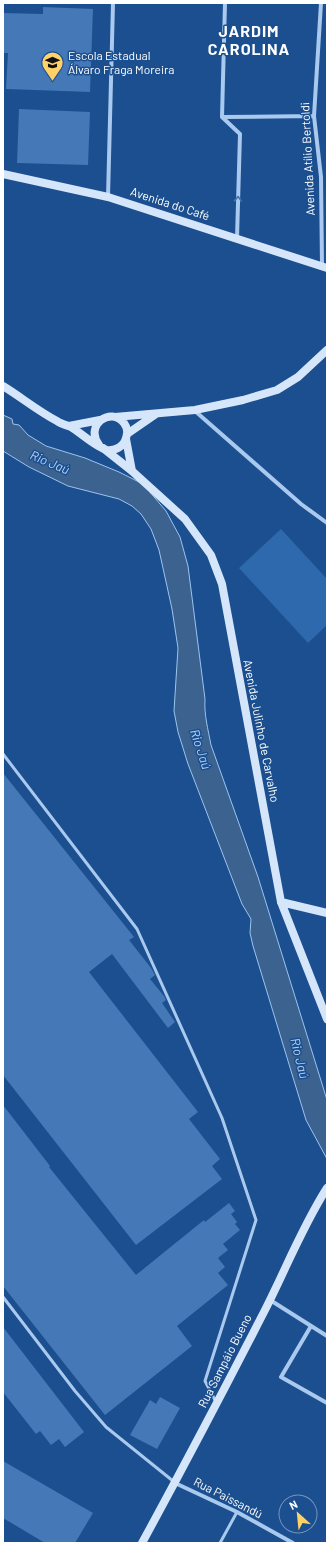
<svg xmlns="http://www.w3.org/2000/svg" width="330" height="1546" viewBox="0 0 330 1546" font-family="Barlow,sans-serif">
<rect width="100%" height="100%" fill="#1b4f8f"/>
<path fill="#2e69ad" d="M281 529 327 579V625L308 643 239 568Z"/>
<path fill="#3c6290" stroke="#9cc4f0" d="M3 415 12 419 13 424 19 425 28 435 46 446 85 458 119 472 143 484 166 511 180 537 188 566 205 699C204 715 208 729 211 745L258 877 327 1100V1159L306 1120 253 946 250 933 251 919 242 904 188 764 178 732 174 711 178 648 172 609 159 550 151 529 141 514 132 506 119 499 68 486 29 467 3 451Z"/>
<path fill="#4478b7" d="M43 7 93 9 90 92 6 89 8 53H3V13L43 14Z
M19 109 90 112 88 165 17 163Z
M3 773 134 937 129 940 151 968 155 975 150 979 164 996 166 1000 162 1003 175 1022 168 1028 112 954 89 972 198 1112 189 1119 220 1159 212 1166 222 1179 136 1245 3 1075Z
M3 1105 50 1166 49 1167 136 1275 204 1220 205 1222 229 1203 235 1211 231 1214 237 1222 235 1224 240 1230 223 1244 228 1250 218 1258 225 1267 218 1273 228 1285 177 1326 192 1346 105 1415 3 1286Z
M3 1327 84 1432 65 1447 59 1439 51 1445 40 1431 36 1434 3 1392Z
M160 1397 180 1408 157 1449 130 1435 150 1400 156 1404Z
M3 1461 93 1513 75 1543H45L3 1518Z"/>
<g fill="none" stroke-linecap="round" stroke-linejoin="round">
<path stroke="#a9c9ee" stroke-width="3" d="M3 754 137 929 222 1118 256 1220 205 1381 216 1402
M3 1297 75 1391 106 1427 173 1481
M220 1543 237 1512"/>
<path stroke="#a9c9ee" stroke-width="4" d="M225 3 222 117 240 134 237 238
M321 3 314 116 321 177 322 266
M222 117 314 116
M108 197 113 3
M195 411 301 504 327 523
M270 1300 327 1336
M311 1326 281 1377 327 1403
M175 1483 237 1512 293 1543"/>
<path stroke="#d6e6fa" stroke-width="8" d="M3 174 108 197 327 268
M3 386C21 397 38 411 57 421 61 424 66 425 71 427 81 433 97 448 107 450 116 451 124 446 126 438 128 433 127 427 124 423 111 406 84 425 99 445
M115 417 195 410 243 400 277 390 298 377 327 350
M69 426 100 420
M127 434 156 414
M126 439 132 471
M103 448 132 471 185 519 211 555 222 584 281 902 327 1019
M281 902 327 913
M142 1543C184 1466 225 1388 265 1310 286 1269 302 1227 327 1188"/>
</g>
<defs><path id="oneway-chevron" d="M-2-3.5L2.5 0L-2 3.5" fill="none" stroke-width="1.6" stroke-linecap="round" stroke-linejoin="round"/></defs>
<use stroke="#4674ac" href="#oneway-chevron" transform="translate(238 199) rotate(-88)"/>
<defs>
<symbol id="school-pin" viewBox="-11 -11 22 30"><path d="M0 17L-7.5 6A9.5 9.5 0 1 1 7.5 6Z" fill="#ffd166" stroke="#1b4f8f"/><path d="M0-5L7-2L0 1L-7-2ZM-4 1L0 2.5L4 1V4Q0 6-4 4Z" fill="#111"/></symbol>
</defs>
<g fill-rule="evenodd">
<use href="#school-pin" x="40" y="50" width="25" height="34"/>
</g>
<g text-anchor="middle" stroke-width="3" stroke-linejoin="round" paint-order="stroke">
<g font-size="12" fill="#fff" stroke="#1b4f8f" text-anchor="start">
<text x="68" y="60">Escola Estadual<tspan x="68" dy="14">Álvaro Fraga Moreira</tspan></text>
</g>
<g font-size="12" fill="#fff" stroke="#1b4f8f">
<text transform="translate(308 159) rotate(-93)" y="4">Avenida Atílio Bertoldi</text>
<text transform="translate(170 204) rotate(18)" y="4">Avenida do Café</text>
<text transform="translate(261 731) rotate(79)" y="4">Avenida Julinho de Carvalho</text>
<text transform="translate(225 1361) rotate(-63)" y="4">Rua Sampáio Bueno</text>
<text transform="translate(228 1498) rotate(27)" y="4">Rua Paissandú</text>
</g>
<g font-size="13" font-style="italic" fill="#b5d3f5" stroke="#1b4f8f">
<text transform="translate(50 462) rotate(23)" y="5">Rio Jaú</text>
<text transform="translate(201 749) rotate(72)" y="5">Rio Jaú</text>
<text transform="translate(300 1058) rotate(76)" y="5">Rio Jaú</text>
</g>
<g font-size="16" font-weight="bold" letter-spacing="1" fill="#fff" stroke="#1b4f8f">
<text x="249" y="37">JARDIM<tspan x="249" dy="18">CAROLINA</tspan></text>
</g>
</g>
<rect width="330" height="1546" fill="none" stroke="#ffffff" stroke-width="8"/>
<g transform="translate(298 1514) rotate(333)"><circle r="19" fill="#1b4f8f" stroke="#7695bc"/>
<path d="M0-3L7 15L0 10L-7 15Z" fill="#ffd166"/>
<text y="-6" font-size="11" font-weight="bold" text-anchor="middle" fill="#ffffff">N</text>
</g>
</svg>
